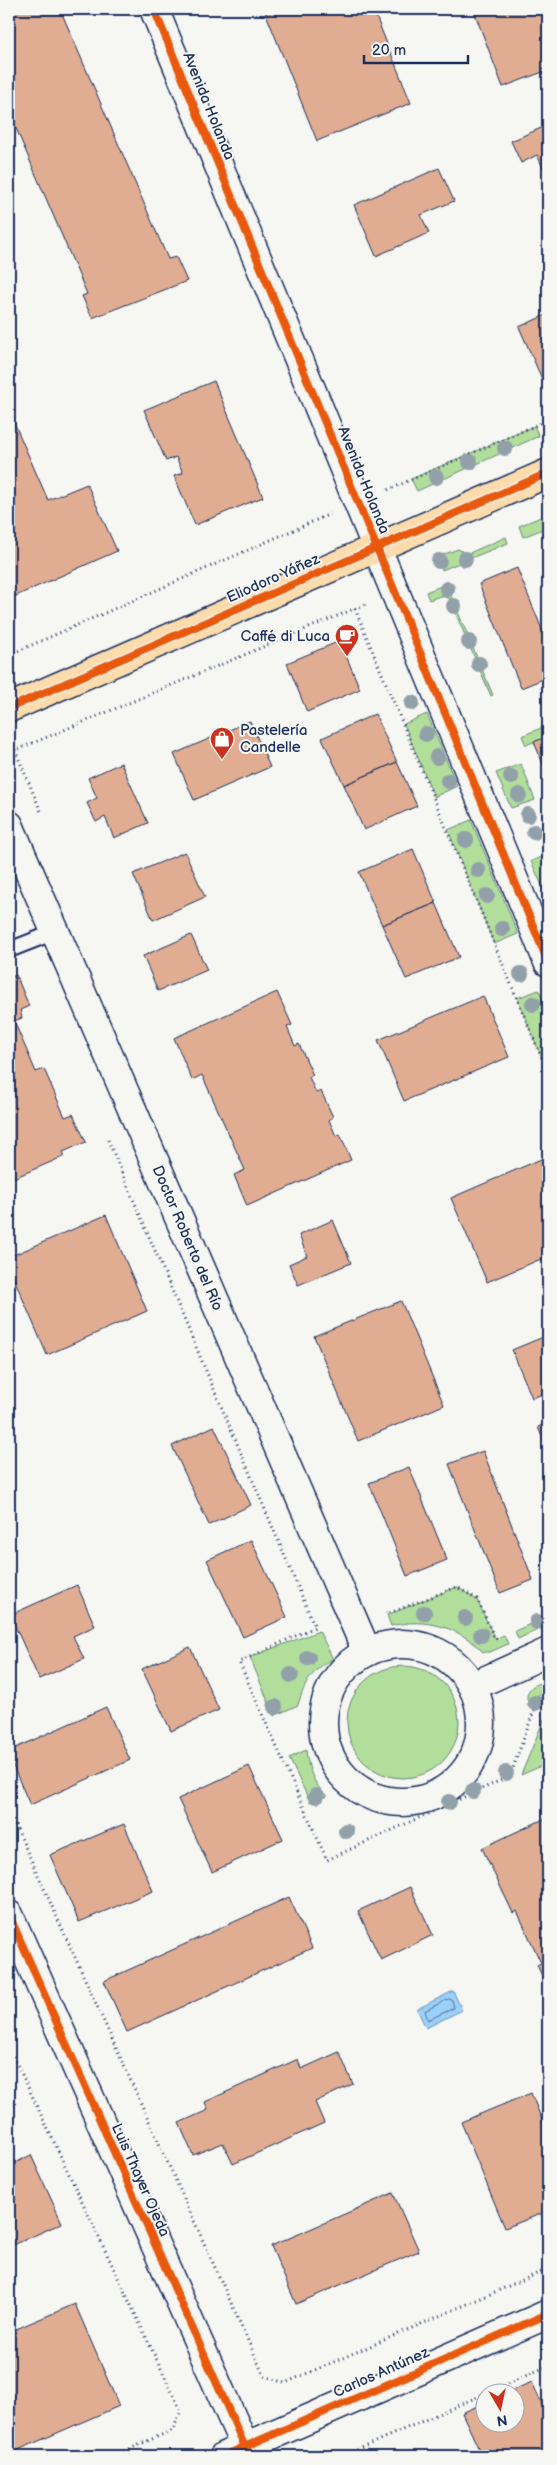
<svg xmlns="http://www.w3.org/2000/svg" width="557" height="2465" viewBox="0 0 557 2465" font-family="'Balsamiq Sans',sans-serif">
<rect width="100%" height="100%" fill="#f6f6f2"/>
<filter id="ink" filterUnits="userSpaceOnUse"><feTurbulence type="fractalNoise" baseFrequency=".02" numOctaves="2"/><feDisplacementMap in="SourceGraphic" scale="10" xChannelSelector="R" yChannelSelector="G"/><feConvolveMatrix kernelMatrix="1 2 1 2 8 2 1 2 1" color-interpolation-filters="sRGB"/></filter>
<g filter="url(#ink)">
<path fill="#b2de9b" stroke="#66867c" d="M534 426 539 436 417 491 411 479Z
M548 514V527L523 537 519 526Z
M506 537 508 543 442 570 434 558 458 549 467 554Z
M446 584 493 695 491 696 449 598 440 596 429 600 426 592Z
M427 714 457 786 434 797 404 724Z
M548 725V736L526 745 522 736Z
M521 764 535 800 511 808 496 773Z
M471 820 518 934 494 944 448 830Z
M548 855V899L531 861Z
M539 990 548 1012V1073L517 998Z
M457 1587 477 1600 495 1639 504 1635 508 1644 490 1652H483C460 1627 424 1617 391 1626L387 1615Z
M548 1616V1625L518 1639 515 1631Z
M319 1631 333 1659C312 1670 305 1682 298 1705L274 1716 250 1657Z
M347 1722a56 56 0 1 1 112 0a56 56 0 1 1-112 0Z
M548 1680V1690L539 1694 534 1707 527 1700C526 1686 537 1684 548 1680Z
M544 1719 548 1732V1763L521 1775Z
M306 1750C308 1768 313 1784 327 1796L310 1802 289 1758Z"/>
<path fill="#9bd0f9" stroke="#6890bb" d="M453 1991 462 2010 426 2028 417 2009Z"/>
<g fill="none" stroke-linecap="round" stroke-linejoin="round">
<path stroke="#4e6f9c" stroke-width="1" d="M449 1999 452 2000 454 2008 428 2020 425 2011Z"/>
</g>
<path fill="#e0ad92" stroke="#1b2f5e" d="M9 9H60L168 259 176 257 187 281 92 318 82 296 87 294 9 112Z
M264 9H373L411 103 317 141Z
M473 9H548V70L503 87Z
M548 125V176H547L537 155 521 163 511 141Z
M439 168 454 201 421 215 429 233 376 256 354 205Z
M548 314V376L542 379 519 327Z
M214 381 263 497 195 525 174 476 183 473 176 457 166 461 144 410Z
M9 411 48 500 87 484 117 551 9 599Z
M517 568 548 644V677L521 688 479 584Z
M340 641 360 689 307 712 287 663Z
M375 714 397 762 344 785 322 738Z
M250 721 270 767 194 800 174 754Z
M548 736V776L534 742Z
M397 762 417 806 364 830 344 785Z
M121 763 148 823 114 838 105 817 96 822 87 803 97 798 88 778Z
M413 849 436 903 382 925 359 872Z
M185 852 205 897 153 920 133 874Z
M436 903 459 957 406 979 382 925Z
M191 935 207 970 158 991 143 956Z
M16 975 29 1006 20 1010 22 1018 14 1021 36 1072 44 1069 65 1117 73 1114 86 1142 63 1152 65 1156 9 1180V978Z
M277 992 292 1025 287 1027 295 1046 299 1044 313 1075 309 1077 316 1093 321 1091 333 1117 329 1120 336 1136 340 1134 351 1160 247 1206 234 1175 245 1170 202 1075 192 1080 174 1038Z
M483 996 509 1057 404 1101 378 1040Z
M548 1156V1256L487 1282 451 1198Z
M106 1215 147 1311 47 1355 9 1267V1257Z
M333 1220 351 1263 298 1285 289 1264 307 1256 299 1235Z
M401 1301 444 1405 358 1441 314 1336Z
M548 1335V1392L532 1398 512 1350Z
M548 1422V1452L538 1427Z
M214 1426 251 1505 209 1525 172 1446Z
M483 1451 533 1580 500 1593 449 1464Z
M409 1467 447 1560 407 1576 369 1483Z
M251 1540 287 1617 243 1637 207 1560Z
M77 1585 95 1626 73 1636 84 1659 39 1679 10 1615Z
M190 1647 219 1710 171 1731 142 1669Z
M106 1707 130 1760 30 1805 9 1757V1751Z
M249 1766 283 1839 212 1872 178 1799Z
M548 1817V1989L537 1965 541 1963 517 1911 513 1913 482 1848Z
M124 1824 153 1891 79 1922 50 1855Z
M410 1887 433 1935 381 1960 358 1911Z
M289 1897 312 1948 127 2032 104 1981Z
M339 2052 353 2084 315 2102 324 2123 233 2164 223 2143 193 2155 179 2123 208 2110 205 2102 298 2059 301 2069Z
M531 2093 548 2135V2211L505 2228 461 2122Z
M31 2155 62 2223 9 2247V2161L11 2165Z
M393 2193 419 2251 296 2304 271 2246Z
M75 2304 119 2406 9 2454V2332Z
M532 2382 548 2418V2456H482L462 2413 484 2403V2422H514V2392H508Z"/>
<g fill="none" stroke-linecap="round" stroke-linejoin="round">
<defs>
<path id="service" d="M9 950 55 932"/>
<g id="minor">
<path id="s1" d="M9 825 367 1652"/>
<circle cx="402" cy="1723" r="79"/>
<path d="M473 1686 548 1652"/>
</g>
<path id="tertiary" d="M154 9 548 962
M9 1915 249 2456
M224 2456 548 2314"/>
<path id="primary" d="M9 708 548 473"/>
</defs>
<use href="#service" stroke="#1b2f5e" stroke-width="18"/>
<use href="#minor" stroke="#1b2f5e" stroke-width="31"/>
<use href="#tertiary" stroke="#1b2f5e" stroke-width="31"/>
<use href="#primary" stroke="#1b2f5e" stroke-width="31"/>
<path stroke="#1b2f5e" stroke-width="3" stroke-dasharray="1 4" stroke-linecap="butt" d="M388 490 548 420
M355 609 548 1073
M9 655 330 514
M15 750 42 814
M9 753 366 604
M108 1140 315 1627 239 1662 327 1860 510 1776 540 1694 548 1691
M386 1612 387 1614 457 1587 477 1599 495 1639 498 1638
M538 1620 548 1615
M9 1811 264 2376 285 2383 548 2269
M9 2047 181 2411 173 2430 113 2456
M489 2392 548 2366
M343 2456 484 2394"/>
<use href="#service" stroke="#f6f6f2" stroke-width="14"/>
<use href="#minor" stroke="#f6f6f2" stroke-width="28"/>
<use href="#tertiary" stroke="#f6f6f2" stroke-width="28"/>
<use href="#primary" stroke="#fcdcac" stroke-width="28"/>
<defs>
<path id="cycleway" d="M154 9 548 962
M9 708 548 473
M9 1915 249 2456
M224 2456 548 2314"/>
</defs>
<use href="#cycleway" stroke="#f6f6f2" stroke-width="11"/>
<use href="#cycleway" stroke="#e8590c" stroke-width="8"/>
</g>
<g fill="#92a1a9">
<circle cx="505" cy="448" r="8"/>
<circle cx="470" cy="462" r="8"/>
<circle cx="436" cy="477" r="8"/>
<circle cx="465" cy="559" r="8"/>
<circle cx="439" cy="561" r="8"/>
<circle cx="447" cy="589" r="8"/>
<circle cx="454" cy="606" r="8"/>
<circle cx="469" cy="642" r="8"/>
<circle cx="479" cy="664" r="8"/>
<circle cx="412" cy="703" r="8"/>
<circle cx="426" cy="734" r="8"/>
<circle cx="437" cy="757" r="8"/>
<circle cx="511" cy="777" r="8"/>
<circle cx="448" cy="781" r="8"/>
<circle cx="519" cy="795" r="8"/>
<circle cx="528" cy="815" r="8"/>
<circle cx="534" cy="832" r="8"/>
<circle cx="466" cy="840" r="8"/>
<circle cx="478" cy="870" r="8"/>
<circle cx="487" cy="896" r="8"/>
<circle cx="502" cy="929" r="8"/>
<circle cx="521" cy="974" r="8"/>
<circle cx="533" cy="1004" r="8"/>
<circle cx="424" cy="1613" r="8"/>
<circle cx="465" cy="1618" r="8"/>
<circle cx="537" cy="1622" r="8"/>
<circle cx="481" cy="1635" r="8"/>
<circle cx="308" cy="1658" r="8"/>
<circle cx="291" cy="1675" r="8"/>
<circle cx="535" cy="1703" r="8"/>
<circle cx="275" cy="1707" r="8"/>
<circle cx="506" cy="1773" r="8"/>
<circle cx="473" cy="1791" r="8"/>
<circle cx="316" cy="1796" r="8"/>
<circle cx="449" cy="1802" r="8"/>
<circle cx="346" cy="1831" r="8"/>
</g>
</g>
<defs>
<symbol id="cafe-pin" viewBox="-11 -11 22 30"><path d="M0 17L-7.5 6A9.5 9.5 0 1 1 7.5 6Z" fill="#c8321e" stroke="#f6f6f2"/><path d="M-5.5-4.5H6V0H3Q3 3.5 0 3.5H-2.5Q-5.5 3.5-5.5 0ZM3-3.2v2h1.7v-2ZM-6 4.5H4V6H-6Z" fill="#fff"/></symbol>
<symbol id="shop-pin" viewBox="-11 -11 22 30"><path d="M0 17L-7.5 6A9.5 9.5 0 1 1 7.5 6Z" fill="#c8321e" stroke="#f6f6f2"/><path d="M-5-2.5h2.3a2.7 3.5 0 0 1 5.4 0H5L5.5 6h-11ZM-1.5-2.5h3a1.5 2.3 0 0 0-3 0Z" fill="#fff"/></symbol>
</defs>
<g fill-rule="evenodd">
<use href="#cafe-pin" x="333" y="622" width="28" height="38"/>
<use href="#shop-pin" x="208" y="725" width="28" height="38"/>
</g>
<g text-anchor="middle" stroke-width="4" stroke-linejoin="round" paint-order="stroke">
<g font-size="15" fill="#1b2f5e" stroke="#f6f6f2">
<text transform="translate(209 106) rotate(68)" y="5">Avenida Holanda</text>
<text transform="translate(364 480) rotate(68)" y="5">Avenida Holanda</text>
<text transform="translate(273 578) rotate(-24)" y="5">Eliodoro Yáñez</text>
<text dy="5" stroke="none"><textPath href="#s1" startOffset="450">Doctor Roberto del Río</textPath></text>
<text transform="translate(141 2180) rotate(66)" y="5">Luis Thayer Ojeda</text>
<text transform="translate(381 2372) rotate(-24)" y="5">Carlos Antúnez</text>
</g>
<g font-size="15" fill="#1b2f5e" stroke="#f6f6f2" text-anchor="end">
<text x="330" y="641">Caffé di Luca</text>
<text x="240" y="735" text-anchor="start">Pastelería<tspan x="240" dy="17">Candelle</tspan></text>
</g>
</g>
<rect width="557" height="2465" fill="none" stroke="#f6f6f2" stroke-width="30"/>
<rect x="15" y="15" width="527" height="2435" fill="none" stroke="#1b2f5e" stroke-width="2" filter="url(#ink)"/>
<g transform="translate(500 2408) rotate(171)"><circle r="24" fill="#f6f6f2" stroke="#9ea6b7"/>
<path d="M0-4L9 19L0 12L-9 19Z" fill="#c8321e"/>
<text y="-8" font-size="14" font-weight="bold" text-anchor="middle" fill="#1b2f5e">N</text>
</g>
<path d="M364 55v8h104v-8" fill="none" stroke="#1b2f5e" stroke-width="2.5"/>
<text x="372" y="55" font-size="15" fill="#1b2f5e" stroke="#f6f6f2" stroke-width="4" paint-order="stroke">20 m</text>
</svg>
